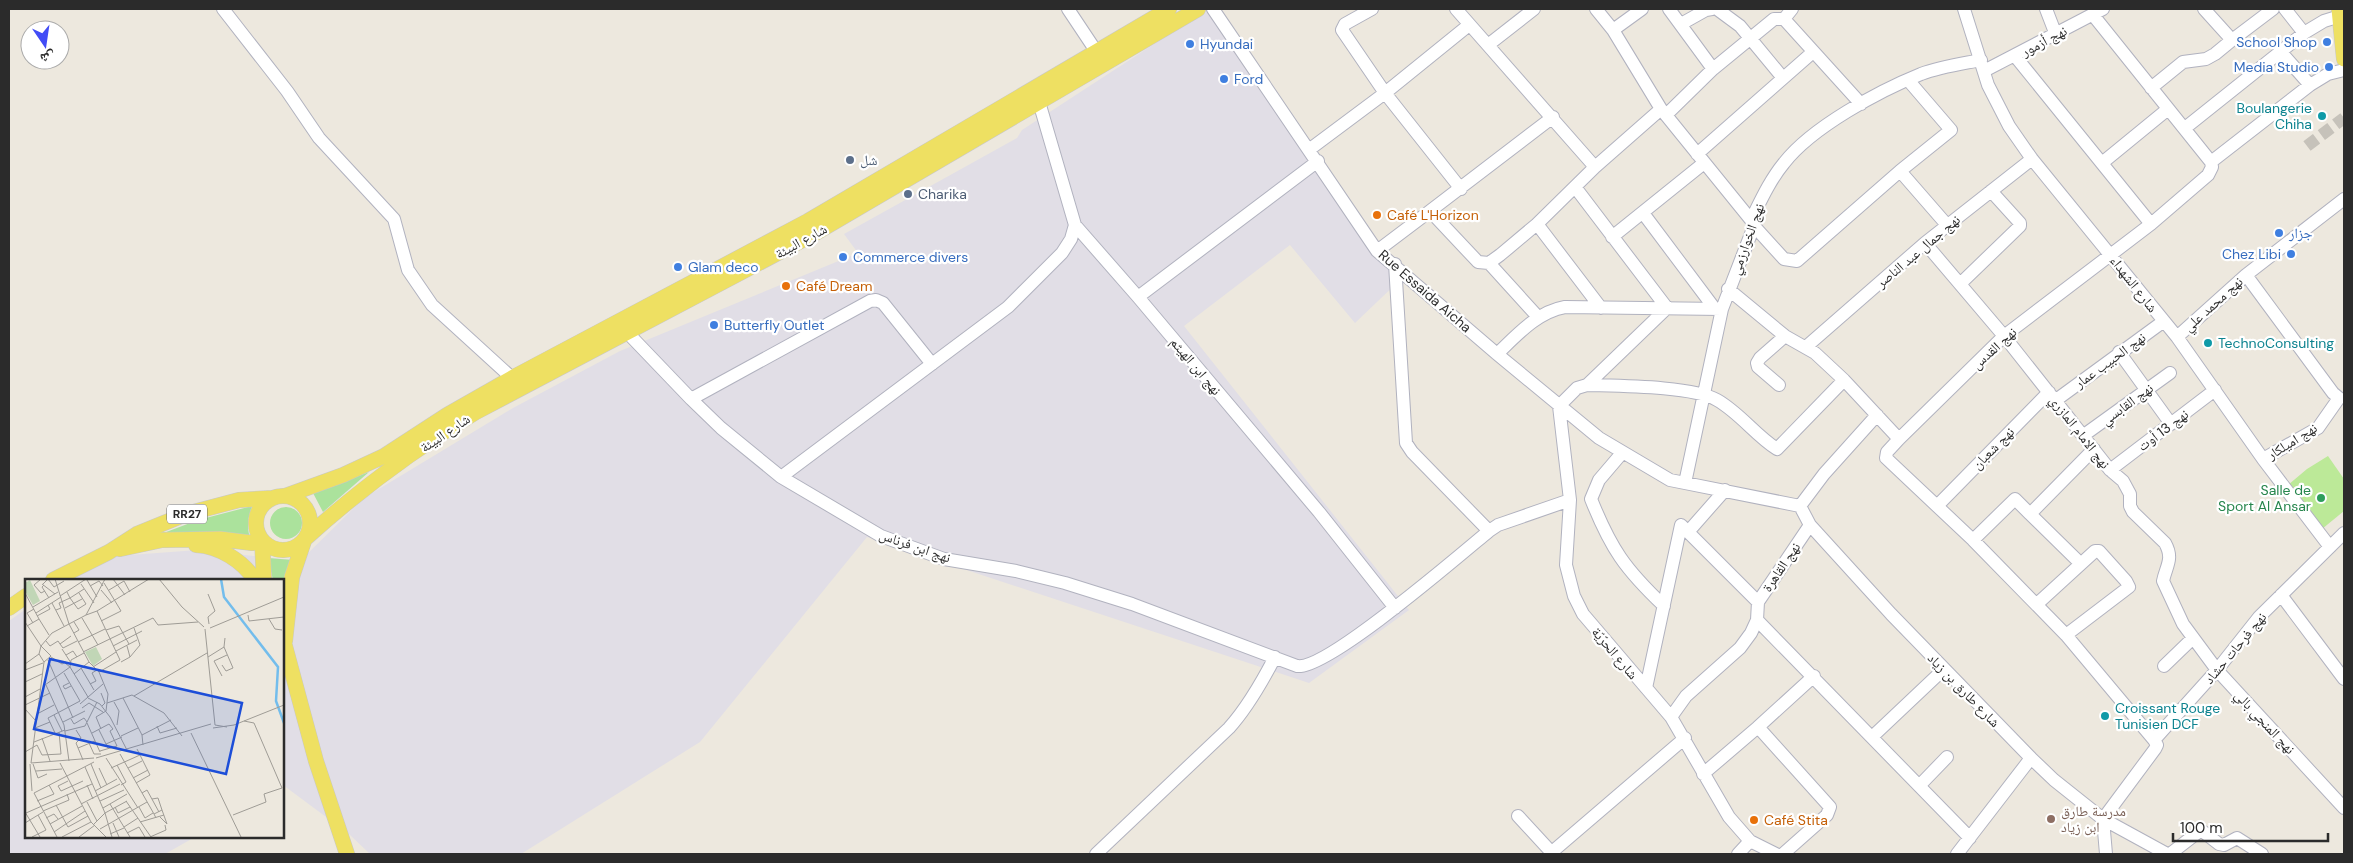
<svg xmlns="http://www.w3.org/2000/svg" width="2353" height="863" viewBox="0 0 2353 863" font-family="'DM Sans','Noto Naskh Arabic',sans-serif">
<rect width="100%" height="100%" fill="#ede8de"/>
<path fill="#e1dee6" d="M1208 9 1400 280 1355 323 1290 245 1184 326 1409 610 1309 683 867 537 700 742 521 854H370L349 834 283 785 282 580H68L103 557 198 550 300 561 364 498 513 408 620 351 858 253 844 234 1017 138 1022 130Z
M26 609V837H195L165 854H9V621Z"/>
<path fill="#abe29c" d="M369 472 323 512 313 493Z
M252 506C248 518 246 528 251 540L161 534 198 520Z
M270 523a16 16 0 1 1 32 0a16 16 0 1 1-32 0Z
M268 558 293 560 283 619 282 580H273Z"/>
<path fill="#bce998" d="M2328 456 2344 479V511L2322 529 2288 485 2307 469Z"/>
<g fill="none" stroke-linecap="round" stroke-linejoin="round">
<path stroke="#c6c2ba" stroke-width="12" stroke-dasharray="12 6" stroke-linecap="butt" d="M2307 146 2344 118"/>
<defs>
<path id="minor" d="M223 9 287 91 319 138 394 219 408 270 432 305 512 378
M1068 9 1096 51
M1213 9 1377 251 1497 354 1599 438 1670 480 1800 506
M1372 9 1345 24 1342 30 1385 93 1461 189
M1456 9 1595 167
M1596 9 1613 30 1661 109 1751 220
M1669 9 1713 69
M1717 9 1740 26 1783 78
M1792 9 1784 19 1861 104
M1964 9 1988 85 2009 126 2032 159 2177 337 2263 459 2330 547
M2046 9 2056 35
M2204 9 2232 40 2273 9
M2285 9 2304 33
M2093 15 2211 162 2212 167 2208 175 2151 224 2004 336 1899 439 1887 452 1886 458 1973 540 2066 635 2154 740
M1681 24 1706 10 1712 9
M1613 30 1642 9
M1488 45 1534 9
M2280 51 2310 85
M2015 56 2151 224
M1984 71 2103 9
M2151 88 2183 62 2206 59 2215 54 2232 40
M1039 102 1075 225 1138 297 1319 512 1395 608
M1666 115 1713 69 1774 19H1784
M1553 117 1430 211 1478 262 1489 263 1500 255 1537 224 1595 167 1661 109
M2185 128 2304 33 2324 21 2340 16
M1310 149 1385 93 1469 25
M1697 154 1813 52
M2211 162 2310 85 2328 74 2344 70
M2102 163 2168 109
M1900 171 1951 130 1908 80
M1575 187 1667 308 1587 385 1577 388 1559 406 1570 500 1566 565 1574 596 1583 614 1671 717 1729 817 1750 841 1776 854
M1643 213 1715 309
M1537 224 1601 308
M1754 226 1784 259 1797 261 1900 171 1947 225
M1612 237 1704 163
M1925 243 2004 336 2110 470 2123 481 2130 494V506L2133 512 2165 543C2174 559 2166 566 2163 581L2183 624 2217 670 2344 808
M1377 251 1430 211
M1489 263 1538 317
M1395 264 1406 443 1412 452 1489 531
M2246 275 2333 393 2339 398
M1960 284 2020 226V223L1991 191
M1728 289 1785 336 1815 353 1844 380 1899 439
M1138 297 1318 161
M622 327 691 399 721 428 781 477 881 536 944 559 1016 571 1065 583 1132 604 1297 666C1326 671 1461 554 1489 531L1498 525 1570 500
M2177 337 2246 275 2344 199
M1807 346 1925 243 2032 159
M2119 352 2171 424
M1497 354C1517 335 1537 312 1565 307L1722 309
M1587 385C1618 386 1693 386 1717 400 1740 413 1756 436 1777 449L1844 380
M1779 385 1758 367 1757 363 1760 358 1785 336
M691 399 870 301 876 300 883 303 932 364
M2056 400 2164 321
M2084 435 2170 373
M1622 453 1599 480 1591 499C1611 549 1625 569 1664 606
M2263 459 2318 428 2339 398
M2110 470 2215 390
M781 477 1008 307 1062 253 1071 239 1075 225
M1685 483 1722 309 1754 226 1751 220C1761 200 1770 180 1784 163 1812 127 1879 91 1921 74 1940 67 1961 64 1981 60
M1938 505 2049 392
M1681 525 1758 602
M1810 525 1891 614 2031 758 2054 780 2103 819 2106 854
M1688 532 1725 490
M1973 540 2015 499 2030 514
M2080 563 2030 514 2094 449
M2281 595 2344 679
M2037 604 2095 551H2099L2126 581 2129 587 2066 635
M1757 620 1970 838
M2164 666 2193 638
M1646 688 1681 525
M1671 717 1686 696 1740 648 1751 633 1757 620 1758 602 1810 525 1800 506 1824 474 1877 415
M1872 737 1944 669
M1703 774 1758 727
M1919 786 1947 757
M1518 816 1553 854
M1552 852 1685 738
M1096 854 1229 728C1248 707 1262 682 1275 657
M1738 854 1750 841
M1783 854 1827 815 1830 807 1758 727 1814 676
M1957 854 2031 758
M2167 854 2103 819 2155 749 2157 745 2154 740 2217 670 2259 617 2344 533
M2170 854 2201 830 2219 844 2224 845 2237 838 2262 854"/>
<path id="major" d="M2339 9 2344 59
M285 496 343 475 384 456 447 415 512 378 808 221 1169 9
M256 523a27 27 0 1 1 54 0a27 27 0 1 1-54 0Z
M306 538C358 491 416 448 476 412L812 235 1198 9
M196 545C219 546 243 561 255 580
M120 549 162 540 220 539 252 543 262 540 264 580
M53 580 109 552 137 534 186 514 239 500 273 498
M9 608 26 596
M282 635 316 761 347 854
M285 641 292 577 304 541"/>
</defs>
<use href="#minor" stroke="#b1b2bf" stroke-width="14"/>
<use href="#major" stroke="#c8c8c8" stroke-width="16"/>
<use href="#minor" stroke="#fff" stroke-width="12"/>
<use href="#major" stroke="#eee062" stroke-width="15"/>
</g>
<g fill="#3f7fe0" stroke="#fff" stroke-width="2">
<circle cx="2327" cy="42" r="5"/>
<circle cx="1190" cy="44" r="5"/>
<circle cx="2329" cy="67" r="5"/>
<circle cx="1224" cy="79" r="5"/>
<circle cx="2279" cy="233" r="5"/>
<circle cx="2291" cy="254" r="5"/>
<circle cx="843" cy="257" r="5"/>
<circle cx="678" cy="267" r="5"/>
<circle cx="714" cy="325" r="5"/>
</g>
<g fill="#0f9aa8" stroke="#fff" stroke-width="2">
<circle cx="2322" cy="116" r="5"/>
<circle cx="2208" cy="343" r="5"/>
<circle cx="2105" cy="716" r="5"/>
</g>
<g fill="#5c6f8a" stroke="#fff" stroke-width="2">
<circle cx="850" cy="160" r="5"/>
<circle cx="908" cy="194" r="5"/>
</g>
<g fill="#e8710a" stroke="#fff" stroke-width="2">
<circle cx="1377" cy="215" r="5"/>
<circle cx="786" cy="286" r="5"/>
<circle cx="1754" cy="820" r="5"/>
</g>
<circle fill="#2e9e5b" stroke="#fff" stroke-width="2" cx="2321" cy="498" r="5"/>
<circle fill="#8d6e63" stroke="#fff" stroke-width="2" cx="2051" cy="819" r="5"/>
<g text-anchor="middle" stroke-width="4.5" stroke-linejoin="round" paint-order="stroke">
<rect fill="#fff" stroke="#6b6b6b" stroke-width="1" x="167" y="504.5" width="40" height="19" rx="4"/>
<g font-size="12" font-weight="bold" fill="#2b2b2b">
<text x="187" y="518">RR27</text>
</g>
<g font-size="14" fill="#2b2b2b" stroke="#fff">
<text transform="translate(2044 41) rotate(-28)" y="5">نهج أزمور</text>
<text transform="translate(1747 239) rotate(-70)" y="5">نهج الخوارزمي</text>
<text transform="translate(801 241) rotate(-29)" y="5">شارع البيئة</text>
<text transform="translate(1918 251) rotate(-40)" y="5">نهج جمال عبد الناصر</text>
<text transform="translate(2134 284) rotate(52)" y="5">شارع الشهداء</text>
<text transform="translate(1425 291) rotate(41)" y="5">Rue Essaida Aicha</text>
<text transform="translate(2213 304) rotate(-42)" y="5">نهج محمد علي</text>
<text transform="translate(1994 348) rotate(-42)" y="5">نهج القدس</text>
<text transform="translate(2110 360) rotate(-36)" y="5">نهج الحبيب عمار</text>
<text transform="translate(1196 366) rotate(50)" y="5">نهج ابن الهيثم</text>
<text transform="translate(2127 404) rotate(-36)" y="5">نهج القابسي</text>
<text transform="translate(2163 430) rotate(-37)" y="5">نهج 13 أوت</text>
<text transform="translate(2080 432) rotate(52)" y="5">نهج الامام المازري</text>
<text transform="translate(445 433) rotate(-34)" y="5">شارع البيئة</text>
<text transform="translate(2292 441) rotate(-32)" y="5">نهج اميلكار</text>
<text transform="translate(1993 448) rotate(-45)" y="5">نهج شعبان</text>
<text transform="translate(915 546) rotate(19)" y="5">نهج ابن فرناس</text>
<text transform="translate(1781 567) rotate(-56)" y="5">نهج القاهرة</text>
<text transform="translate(2235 648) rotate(-50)" y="5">نهج فرحات حشاد</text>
<text transform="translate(1615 653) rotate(50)" y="5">شارع الحرّيّة</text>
<text transform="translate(1964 690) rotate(46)" y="5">شارع طارق بن زياد</text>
<text transform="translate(2265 722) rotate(47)" y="5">نهج المنجي بالي</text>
</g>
<g font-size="14" fill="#366cbe" stroke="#fff" text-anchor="start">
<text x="2317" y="47" text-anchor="end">School Shop</text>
<text x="1200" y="49">Hyundai</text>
<text x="2319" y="72" text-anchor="end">Media Studio</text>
<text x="1234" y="84">Ford</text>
<text x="2289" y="238">جزار</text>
<text x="2281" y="259" text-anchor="end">Chez Libi</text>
<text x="853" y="262">Commerce divers</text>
<text x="688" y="272">Glam deco</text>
<text x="724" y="330">Butterfly Outlet</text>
</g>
<g font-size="14" fill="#0d838f" stroke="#fff" text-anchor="start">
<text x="2312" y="113" text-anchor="end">Boulangerie<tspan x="2312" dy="16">Chiha</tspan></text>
<text x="2218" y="348">TechnoConsulting</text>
<text x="2115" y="713">Croissant Rouge<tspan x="2115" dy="16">Tunisien DCF</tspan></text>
</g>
<g font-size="14" fill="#4e5e75" stroke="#fff" text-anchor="start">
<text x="860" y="165">شل</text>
<text x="918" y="199">Charika</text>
</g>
<g font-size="14" fill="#c56008" stroke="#fff" text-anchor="start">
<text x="1387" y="220">Café L'Horizon</text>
<text x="796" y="291">Café Dream</text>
<text x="1764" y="825">Café Stita</text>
</g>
<g font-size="14" fill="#27864d" stroke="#fff" text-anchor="end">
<text x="2311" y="495">Salle de<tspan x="2311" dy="16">Sport Al Ansar</tspan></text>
</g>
<g font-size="14" fill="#785e54" stroke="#fff" text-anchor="start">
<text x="2061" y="816">مدرسة طارق<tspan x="2061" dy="16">ابن زياد</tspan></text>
</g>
</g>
<g transform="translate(25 579)">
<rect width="259" height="259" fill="#ede8de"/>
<path d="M5 1 15 22 8 26 0 12V4ZM71 68 77 80 68 87 60 73Z" fill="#c1d6b6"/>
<path fill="none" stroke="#73bdec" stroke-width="2.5" d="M196 0 199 18 253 88 251 122 259 144"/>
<path fill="none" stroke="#9f9c96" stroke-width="1" d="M16 0 9 6 16 14 20 12M30 0 44 45 64 83 74 93 83 115 81 132 71 138 76 150M88 0 100 16M134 0 157 28 179 48M62 1 72 18M79 4 90 22M17 5 30 15M18 5 23 0 29 8 39 2M56 5 69 24M19 6 17 8 24 19M65 7 74 2 78 7M76 11 87 24M84 11 99 2 105 13M0 14 14 40 2 47M54 14 61 25 53 30 45 19 59 10M183 15 190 32 183 38 184 45M35 17 61 0M27 24 39 47M8 28 33 13M40 29 57 20M31 31 36 29 34 24 45 19 42 13M72 32 124 0M11 34 36 18M61 36 72 32 95 81 74 93M223 36 224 42 259 38M12 37 25 30 23 26M57 39 73 66M14 40 24 56M244 40 250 50 257 51M76 42 96 32 90 22M0 43 16 67 27 54 61 36 80 0M8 44 2 34 9 30M185 49 259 18M180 50 190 146 202 148M81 51 94 47 104 65M49 54 54 51 49 43M46 57 35 65 38 69 52 62M21 62 25 67 33 62 35 65M53 63 80 50M88 67 117 52M37 70 46 84M91 72 112 61M58 73 128 39 133 46 173 43M59 74 46 81 45 88 63 118M41 76 48 72 52 78M26 78 37 85 41 83M105 78 115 66 109 49M183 78 199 68 200 59M23 81 48 139M96 83 105 78 102 67M0 85 14 75M197 86 201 92 208 89 199 68M68 88 91 73M56 89 69 111M0 91 18 84M49 95 64 83M197 97 189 82 202 76M0 103 17 95M44 104 38 107 40 110 46 107M65 105 71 102 67 94 72 91M20 106 45 88 40 84M21 106 39 146 44 182M76 114 80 124 77 127M109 117 182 74M0 118 15 110M63 119 75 125 85 138 103 173M98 119 117 156 118 166M89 123 94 132 92 146M82 124 107 116 139 134 157 157M55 125 78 105M0 126 25 114M57 129 64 124 78 133M0 130 11 142M12 135 29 126M29 136 37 152M46 140 49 145 59 139 62 143M38 143 60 132M62 144 75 173M132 147 135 154 152 149M10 149 25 143M188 149 209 146 259 126M51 151 56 159 51 164 58 181M74 151 83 169M40 152 60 147 72 123M30 154 23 139 55 122 39 94M67 154 84 145 88 150 85 152 92 167 75 172M166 154 216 258M117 156 146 141M96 157 113 149M17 159 25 182M9 163 40 151M64 164 69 175H76M81 165 97 158M53 169 70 162M0 173 12 166 17 176 36 175 34 153M95 175 129 235M71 179 186 145M81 179 113 229M6 184 19 83 14 75 16 67 26 77 19 83M6 184 69 179M35 184 66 243 81 258M5 185 7 212M8 185 13 199 22 195M66 185 76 209M92 186 101 203 96 206M60 188 80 234 87 258M74 189 82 206M86 189 115 176M103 189 117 182M11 192 37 190M108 199 123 191M111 204 125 196 112 170M62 206 68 220M36 212 58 202M36 212 33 207 43 202M70 212 92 200M9 214 32 258M9 214 69 183M117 214 122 211 134 233M127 220 133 219 137 231 129 235 131 239M12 222 29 215 24 206M75 222 99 211M101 222 126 258M62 223 72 242M56 225 95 205M85 225 105 258M31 226 43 248 63 237M90 228 93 234 105 228M114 228 120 239 128 234M78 229 102 215M18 232 44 221 42 215M0 233 15 258M1 234 67 205M208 236 241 223 239 215 257 209 229 144 219 142M135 238 142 245 137 231M21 239 29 235 33 240M115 243 139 236M0 244 18 233M88 244 94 258M25 245 57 227M69 245 80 234 102 222M99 248 113 239M75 250 122 223M29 253 60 232M102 254 114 248 120 258M85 255 99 249M7 258 21 251 13 236M37 258 66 243M54 258 70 246M125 258 141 251 140 246"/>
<path fill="#1d4ed8" fill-opacity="0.15" stroke="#1d4ed8" stroke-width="2.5" d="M25 80 217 124 201 195 9 150Z"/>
<rect width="259" height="259" fill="none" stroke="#2b2b2b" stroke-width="2.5"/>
</g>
<rect width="2353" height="863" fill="none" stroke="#2b2b2b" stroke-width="20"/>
<g transform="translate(45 45) rotate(167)"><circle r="24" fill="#ffffff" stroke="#aaaaaa"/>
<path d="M0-4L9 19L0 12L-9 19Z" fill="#424cf6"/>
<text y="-8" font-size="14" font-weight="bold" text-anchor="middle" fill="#2b2b2b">ش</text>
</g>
<path d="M2173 833v8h155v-8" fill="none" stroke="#2b2b2b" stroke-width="2.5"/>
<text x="2180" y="833" font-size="15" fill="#2b2b2b" stroke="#ffffff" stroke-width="4" paint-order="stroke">100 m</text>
</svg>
